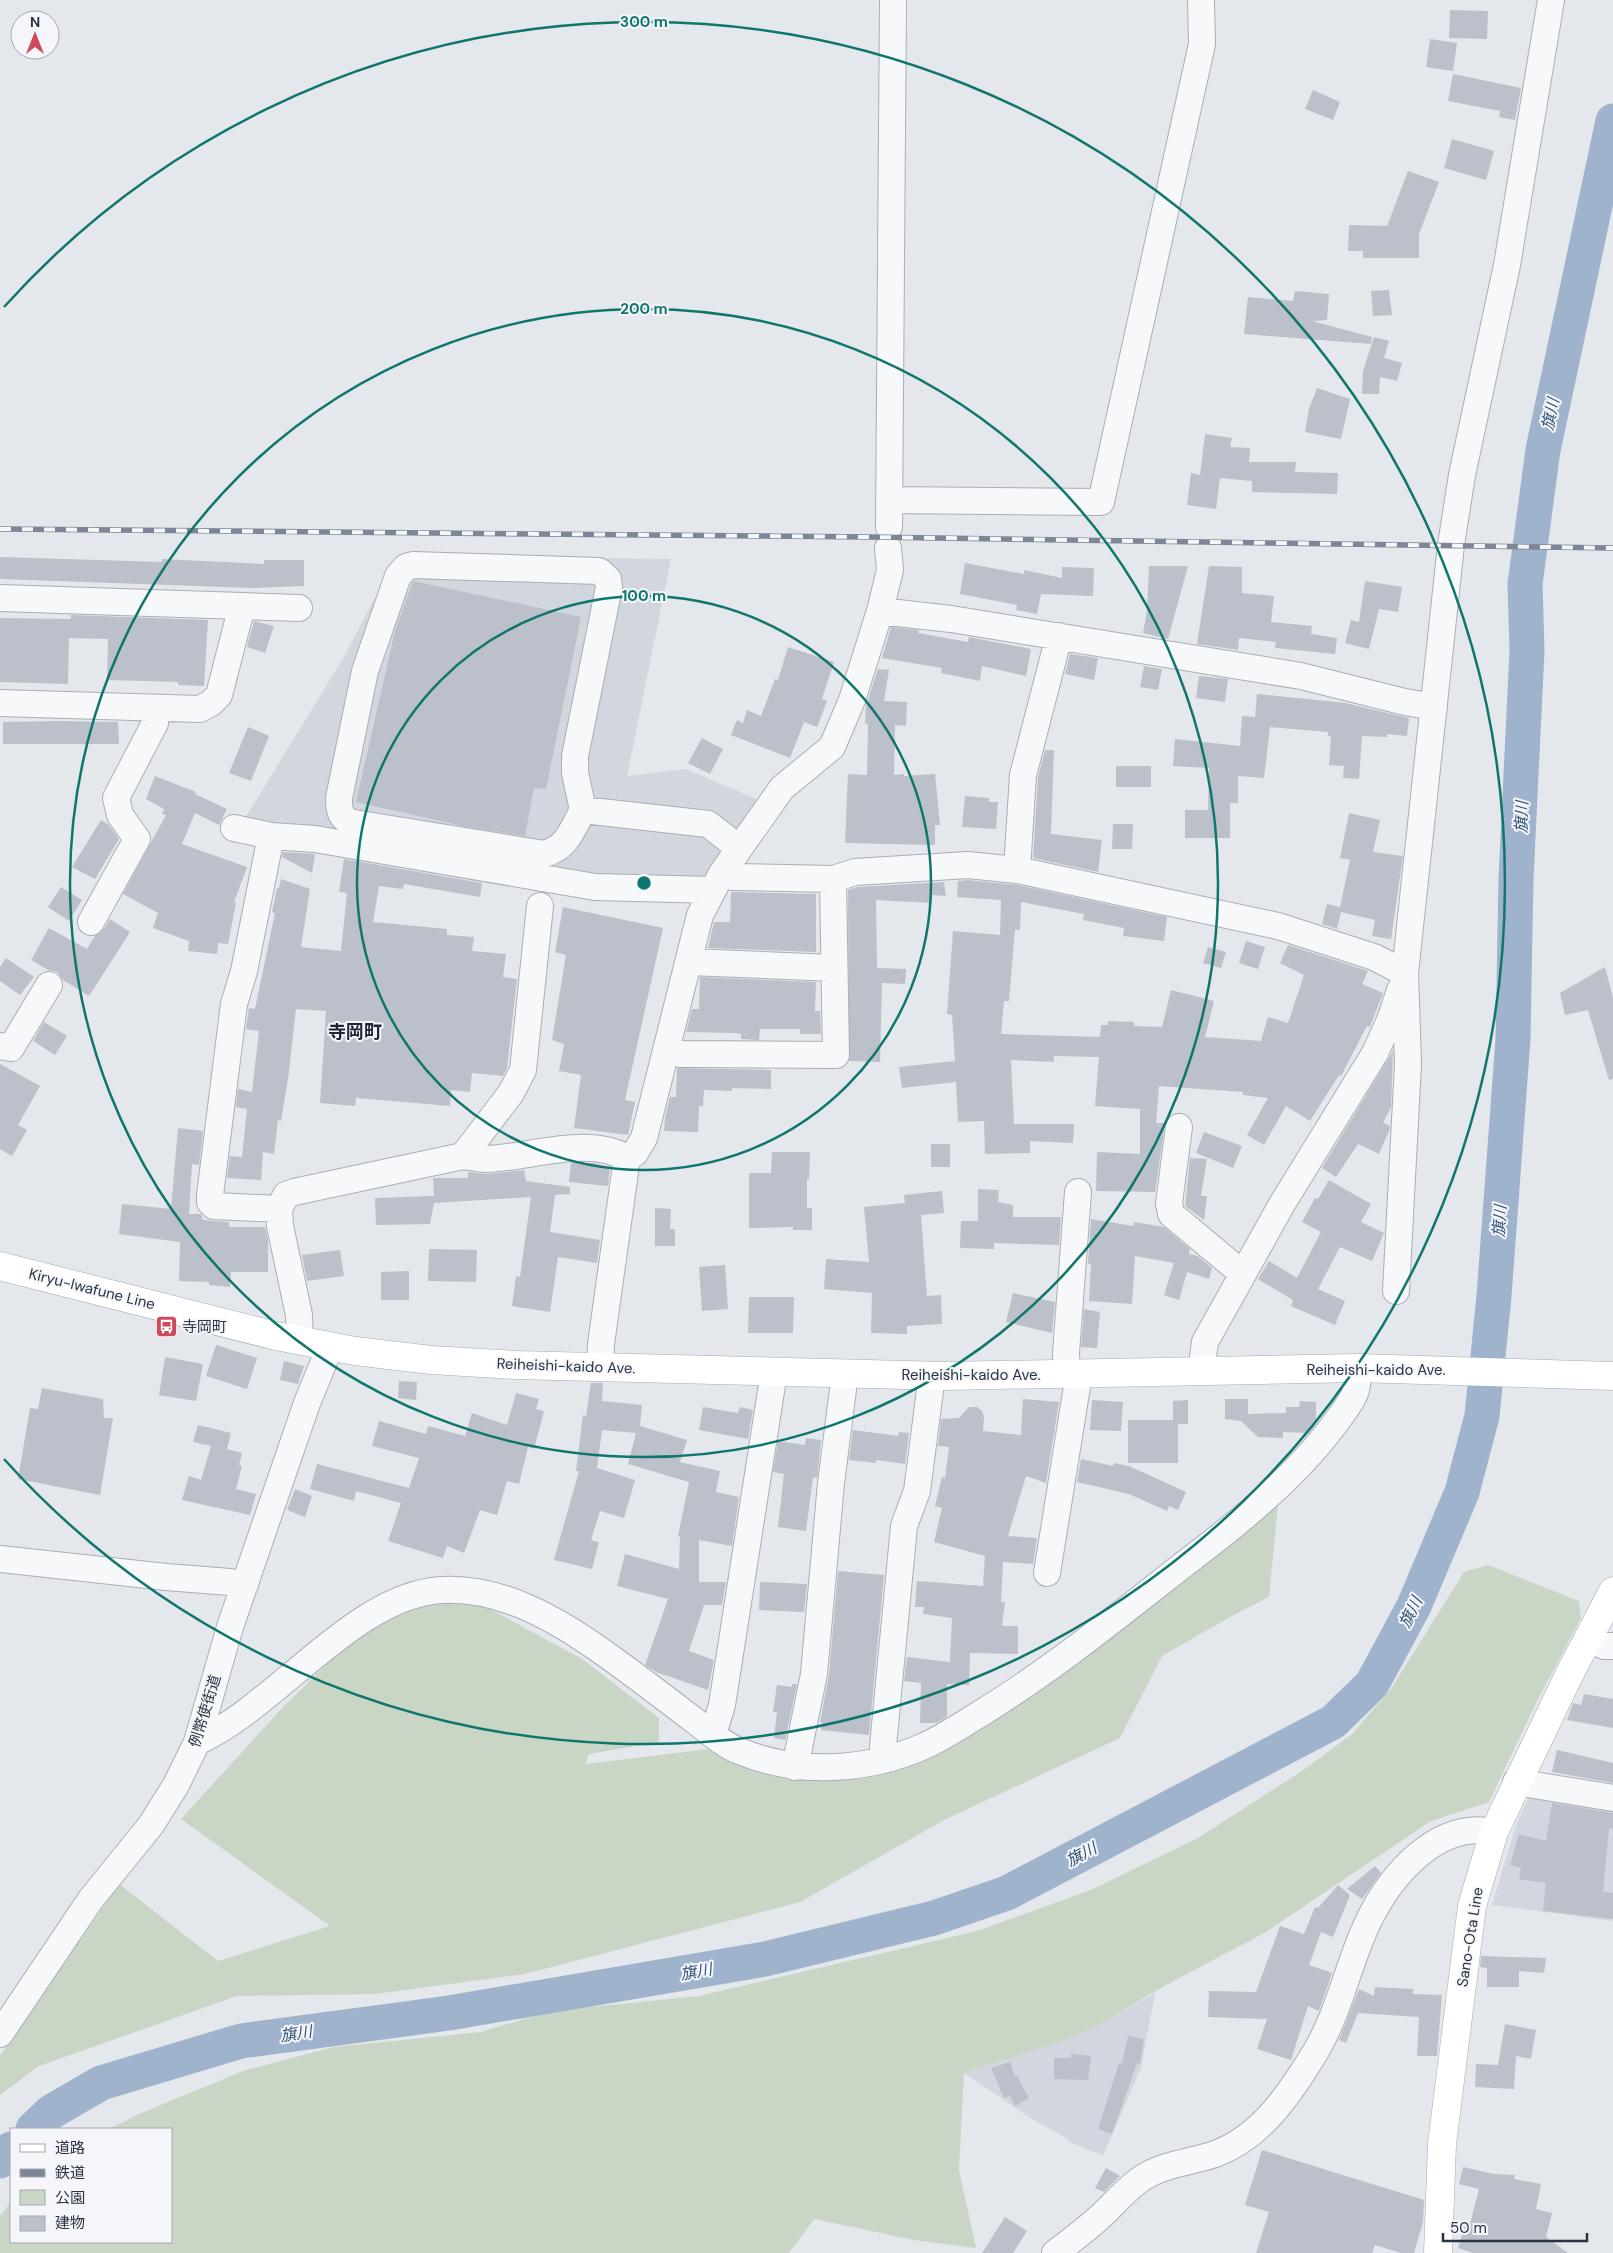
<svg xmlns="http://www.w3.org/2000/svg" width="1613" height="2253" viewBox="0 0 1613 2253" font-family="'DM Sans','Noto Sans JP',sans-serif">
<rect width="100%" height="100%" fill="#e4e7ec"/>
<path fill="#d2d6de" d="M403 556 671 559 627 776 686 769 761 801 708 882 597 881 244 820 345 655 371 605Z
M1532 1791 1613 1808V1921L1492 1905 1517 1822Z
M1155 1993 1141 2068 1103 2156 1068 2141 1066 2138 1032 2119 964 2073 1063 2041 1103 2023Z"/>
<path fill="#c9d6c5" d="M1279 1495 1269 1597 1230 1617 1162 1656 1120 1738 946 1819 800 1902 525 1974 375 1994 237 1996 39 2066 0 2095V2056L119 1884 218 1961 330 1926 181 1819 284 1706 324 1667 360 1635 418 1604 452 1601 483 1605 582 1659 659 1718V1742L589 1754 585 1764 718 1748 887 1770Z
M1488 1565 1579 1601 1581 1618 1536 1703 1489 1802 1431 1821 1266 1932 1157 1990 1103 2023 1063 2041 964 2073 959 2170 976 2248 914 2240 814 2219 789 2253H0V2216L11 2202V2242H171V2129H109L139 2114 243 2071 334 2047 481 2032 551 2011 699 1996 977 1931 1091 1890 1198 1838 1305 1769 1352 1734 1391 1689 1464 1572Z"/>
<g fill="none" stroke-linecap="round" stroke-linejoin="round">
<path stroke="#9fb4cc" stroke-width="35" d="M33 2129 51 2112 101 2083 241 2041 449 2013 765 1959 934 1918 1007 1893 1333 1722 1372 1684 1414 1606 1462 1492 1482 1416 1494 1296 1513 1039 1516 878 1527 651 1525 584 1543 450 1613 121
M0 2161 11 2149"/>
</g>
<path fill="#bbc0ca" d="M1450 10 1488 11 1487 39 1449 38Z
M1430 39 1457 43 1453 71 1426 67Z
M1453 74 1521 88 1515 120 1499 117 1500 111 1448 101Z
M1313 90 1340 102 1333 120 1305 109Z
M1452 139 1494 151 1486 180 1444 168Z
M1408 171 1439 182 1419 234V258H1363V251H1348L1349 225 1387 226Z
M1389 290 1392 315 1373 316 1371 291Z
M1295 291 1329 294 1327 320 1312 321 1372 337 1371 344 1244 334 1248 297 1293 301Z
M1374 337 1389 341 1384 358 1402 363 1397 381 1380 377 1379 394H1362L1363 371Z
M1317 388 1350 399 1341 439 1305 432 1309 409Z
M1205 434 1232 438 1230 447 1250 448 1249 462H1296L1295 472 1338 473 1337 494 1252 492V481L1220 478 1216 509 1187 505 1191 473 1200 475Z
M0 557 162 562V559L264 564V560H304V586L254 588 0 579Z
M965 563 1024 574V570L1062 578V567L1094 568 1093 596 1041 594 1037 614 1016 610 1017 605 960 594Z
M1149 566H1188L1168 639 1143 633 1147 611Z
M1209 566 1242 567V593L1274 596 1271 622 1312 626 1311 634 1337 638 1335 654 1275 648 1276 642 1239 638 1238 650 1197 644Z
M413 581 581 617 546 789 534 788 525 836 463 826 356 802 395 631Z
M1365 581 1402 587 1398 612 1379 609 1369 649 1345 643 1351 620 1359 622Z
M71 615 208 620 204 686 178 685V682L107 680 108 639 69 638 68 684 0 682V618L71 619Z
M254 621 274 626 265 653 247 647Z
M891 627 919 630 918 633 968 642 969 637 1031 649 1026 676 982 666 980 681 941 673 942 668 882 658Z
M788 647 834 662 822 699 827 701 817 727 804 722 790 758 731 735 737 720 743 723 747 710 761 716 775 679 778 680Z
M1070 654 1098 658 1094 680 1065 674Z
M1144 666 1162 669 1158 690 1140 687Z
M878 669 889 670 884 701 907 702 906 726 895 725 894 775 904 774V776L935 774 940 825H935V845L845 843 848 774 867 775 868 724 865 723 866 706Z
M1199 676 1228 679 1225 702 1196 698Z
M1257 694 1345 703 1409 718 1407 736 1387 734V737L1362 736 1359 779 1343 778 1344 766 1329 765 1331 736H1328V732L1270 727 1264 778 1238 776V803H1230V838H1185V810H1208L1209 768 1173 766 1175 739 1240 746 1242 716 1255 717Z
M57 721 118 722 119 744H3V722Z
M248 727 269 736 251 781 229 773Z
M702 738 723 749 710 774 688 763Z
M1045 750H1054L1051 834 1102 840 1098 872 1033 858 1038 777Z
M1116 766H1151V787H1116Z
M155 776 196 792 195 794 227 809 219 825 195 813 182 844 247 867 234 902 236 903 228 944 218 943 217 954 188 951 189 941 153 928 158 913 123 894 166 815 162 814 164 809 146 799Z
M965 796 989 798V802H998L996 829 962 827Z
M1349 813 1380 820 1373 852 1403 856 1391 939 1372 936 1375 920 1341 912 1337 929 1322 924 1327 904 1340 907 1350 860 1340 858Z
M101 820 109 825 119 839 95 879 72 867Z
M1113 824H1133L1132 849H1112Z
M283 852 315 854 312 873 282 857Z
M344 859 482 883 480 897 404 884 403 889 379 886 373 922 447 929V935L474 937 472 951 506 954 503 977 517 979 507 1068 503 1076 472 1073 470 1092 451 1090 450 1106 356 1098 355 1106 320 1103 326 1011 296 1009 288 1079 281 1121 278 1120 274 1154 263 1152 261 1180 227 1178 230 1156 242 1157 247 1109 236 1107 238 1089 252 1092 259 1031 246 1029 249 1008 255 1009 275 913 272 912 277 888H279L281 879 310 889 301 947 341 951 347 893 339 892Z
M968 880 1018 885 1167 917 1164 941 1123 936 1124 928 1083 920 1084 914 1021 902 1020 930H1015L1009 1001H1004L1001 1034 1100 1037 1101 1025H1108V1021L1134 1022V1026L1162 1027 1171 990 1214 1001 1205 1037 1261 1041 1268 1017 1288 1023 1304 975 1280 963 1288 945 1368 971 1362 984 1383 993 1370 1027 1367 1026 1341 1076 1339 1075 1310 1121 1286 1106 1264 1145 1247 1135 1268 1098 1243 1095V1092L1159 1086 1156 1123H1165L1155 1192 1096 1191 1097 1152 1140 1154V1109L1095 1106 1099 1057 1054 1056V1062L1011 1060 1014 1124H1074L1073 1143 1030 1141V1153L985 1154 984 1121 958 1122 956 1082 902 1088 899 1067 955 1061 952 1015 947 1014 953 931 1000 935 1001 900 957 897 958 881Z
M944 882 946 896 932 895V903L876 900 877 968 906 969 905 984 882 983 880 1062 849 1061 848 890 858 887Z
M61 887 82 900 69 921 48 907Z
M731 892 816 894V952L708 948 714 922H730Z
M563 907 663 928 625 1100 635 1102 628 1135 574 1128 581 1075 559 1071 564 1044 552 1040 566 955 555 952Z
M110 919 130 932 89 996 63 980 57 972 48 970 31 960 49 928 87 949 95 936 104 929Z
M1246 941 1265 947 1258 969 1239 963Z
M1208 947 1226 952 1221 968 1203 963Z
M6 958 34 977 20 995 0 981V967Z
M1605 967 1613 998V1079L1609 1080 1588 1010 1565 1015 1560 993Z
M700 977 816 982 815 1011H820L821 1034H800V1029H760L759 1040 741 1039V1034L734 1033 686 1032 692 1009H699Z
M44 1022 67 1036 55 1055 33 1041Z
M1393 1051 1391 1107 1383 1123 1390 1126 1389 1131 1379 1154 1358 1144 1336 1177 1322 1168Z
M0 1064 40 1086 18 1125 27 1130 12 1156 0 1149Z
M677 1068 771 1070V1089L732 1088V1091L704 1090 703 1106H699L698 1132 664 1131 665 1118 670 1097H676Z
M178 1128 203 1131 199 1165 192 1164 189 1214H201L203 1220 229 1222V1227H265L268 1240V1272H231L230 1287 209 1285V1282L179 1281 180 1242 119 1234 122 1204 171 1209Z
M1204 1132 1242 1146 1233 1168 1196 1153Z
M931 1144H950V1167H931Z
M772 1152H810L809 1179H807V1208H812V1230H793V1227L749 1228V1173H771Z
M1190 1158 1207 1159 1201 1196H1207L1204 1220 1185 1206Z
M571 1163H593L610 1167 608 1186 569 1182Z
M524 1170 526 1181 570 1187V1194L555 1195 550 1232 600 1240 597 1263 558 1257 550 1312 512 1306 516 1276 520 1277 531 1197 434 1203 430 1224 376 1225 375 1198 434 1196 433 1178H468V1172L487 1174Z
M1329 1180 1371 1204 1361 1222 1384 1233 1372 1261 1340 1247 1318 1289 1345 1301 1335 1325 1291 1306 1293 1300 1258 1279 1269 1261 1297 1278 1321 1232 1302 1222 1315 1198 1318 1199Z
M978 1189 999 1190 998 1202 1013 1205V1217H1061L1059 1245 994 1243V1249L960 1248 961 1221H978Z
M942 1191 944 1213 921 1215 927 1296 941 1295 942 1324 907 1326V1334L871 1333 872 1293 824 1289 826 1259 869 1262 864 1207 905 1203 904 1195Z
M655 1208 671 1209 670 1229H675V1246H655Z
M1091 1219 1133 1226 1134 1222 1164 1227 1190 1249 1189 1254 1198 1256 1212 1268 1209 1279 1187 1272 1179 1300 1164 1295 1174 1263 1135 1256 1132 1304 1089 1301 1091 1264H1088Z
M429 1249 477 1250 476 1282 428 1281Z
M340 1250 344 1276 307 1281 302 1255Z
M725 1265 728 1309 702 1311 699 1267Z
M409 1271V1300H381V1272Z
M1013 1293 1055 1302 1052 1333 1006 1322Z
M749 1297H794L793 1333H748Z
M1084 1309 1100 1312 1097 1348 1081 1347Z
M216 1345 257 1358 247 1389 206 1376Z
M165 1357 203 1364 196 1401 159 1395Z
M284 1361 304 1366 298 1384 280 1380Z
M399 1381 417 1382 416 1400 398 1398Z
M591 1383H603L602 1401 642 1405 640 1426 687 1440 680 1462 720 1471 716 1492 739 1497 732 1546 699 1540V1582H726L722 1605H704L689 1651 714 1660 708 1690 656 1672 645 1665 668 1599 617 1586 625 1554 679 1569 680 1536H678L689 1482 628 1464 636 1433 602 1430 597 1468 635 1480 624 1518 600 1511 591 1540 599 1542 592 1569 554 1560 579 1471H576L583 1415 586 1416Z
M42 1388 103 1399 104 1418H113L100 1495 18 1479 30 1408 38 1409Z
M516 1393 539 1399 536 1409 544 1411 534 1449 528 1447 519 1484 507 1481 497 1515 480 1510 464 1553 447 1546 443 1558 388 1541 401 1503 356 1491 354 1501 310 1489 317 1464 409 1488 419 1458 372 1446 379 1421 426 1434 428 1426 465 1436 472 1413 507 1425Z
M1023 1399 1059 1402 1046 1483 1026 1476 1008 1536 1037 1538 1033 1564 1003 1562 1001 1602H1005L1002 1626H1018V1654L970 1653 969 1685 947 1684V1717L936 1723H920L921 1683 904 1681 907 1657 950 1662 952 1618 923 1614 924 1607H915L917 1581 983 1586 985 1556 934 1542 942 1508 935 1506 942 1477 945 1478 949 1447 938 1446 941 1419 959 1418 969 1407H977L982 1411 984 1417 983 1431 1021 1435Z
M1225 1399H1248V1414L1286 1413V1407H1299L1300 1401 1316 1402V1424L1308 1433 1283 1432V1438L1258 1437 1241 1421 1225 1419Z
M1092 1400 1123 1402 1121 1431 1090 1430Z
M1188 1400V1424H1178V1463H1128V1420H1173V1401Z
M703 1407 738 1413 740 1407 753 1410 748 1439 699 1430Z
M198 1425 231 1433 227 1449 242 1453 239 1465 242 1466 236 1489 256 1494 250 1515 182 1500 189 1476 201 1480 211 1446 193 1442Z
M853 1430 898 1436 899 1432 909 1433 905 1464 876 1460V1463L849 1460Z
M806 1438 821 1440 817 1478 813 1477 806 1531 778 1527 784 1474 773 1472 778 1441 805 1445Z
M1081 1459 1113 1466 1114 1463 1129 1466 1186 1492 1178 1510 1169 1506 1167 1511 1129 1494 1077 1482Z
M295 1489 312 1496 305 1517 287 1510Z
M838 1571 884 1575 869 1735 821 1730 822 1722H820L829 1675Z
M760 1582 807 1584 804 1612 759 1610Z
M792 1684H797L785 1740 774 1738 777 1712H773L777 1685 792 1687Z
M1584 1694 1613 1699V1728L1567 1720 1573 1703 1581 1705Z
M1557 1750 1613 1763V1783L1552 1772Z
M1552 1803 1613 1813V1829L1609 1828 1603 1892 1613 1893V1919L1543 1911 1546 1883 1519 1879 1521 1868 1510 1865 1519 1834 1546 1841Z
M1375 1866 1381 1873 1362 1899 1347 1889Z
M1338 1885 1350 1895 1333 1937 1321 1932 1309 1965 1332 1973 1319 2011 1308 2006 1291 2060 1257 2049 1267 2019 1208 2017 1209 1991 1256 1992 1280 1926 1304 1934 1315 1907 1318 1908Z
M1481 1956 1546 1958 1544 1973 1519 1971V1987H1487V1968L1480 1967Z
M1375 1987 1413 1989V1994L1442 1995 1437 2056H1417L1419 2017 1358 2013 1346 2043 1339 2040 1359 1989 1374 1996Z
M1505 2024 1536 2030 1531 2059 1516 2056 1514 2089 1475 2087 1476 2064 1498 2065Z
M1128 2036 1144 2039 1140 2064 1137 2063 1112 2134 1098 2129 1119 2063 1122 2064Z
M1071 2054 1091 2056 1088 2080 1054 2079V2058H1071Z
M1010 2062 1015 2077 1017 2076 1029 2098 1015 2106 1010 2096 1004 2098 991 2068Z
M1262 2150 1424 2200 1423 2222 1414 2253H1401L1375 2245 1372 2253H1256L1269 2212 1245 2205Z
M1463 2167 1494 2174 1515 2175 1514 2179 1541 2184 1536 2209 1552 2213 1546 2237 1568 2253H1473L1458 2248 1466 2223 1470 2224 1479 2189 1459 2184Z
M1106 2168 1120 2176 1104 2192 1095 2188Z
M1005 2217 1027 2231 1013 2253H982Z"/>
<g fill="none" stroke-linecap="round" stroke-linejoin="round">
<defs>
<path id="minor" d="M889 500 1101 502 1202 44 1201 0
M889 527 893 0
M413 565 599 571 608 579 609 587 575 756V773L583 810C571 831 568 847 544 854L354 823C340 819 339 811 339 798L365 671 398 576 406 567Z
M0 598 242 606 219 695 211 703 200 709 0 703
M242 606 299 608
M880 611 951 619 1301 676 1405 702 1434 707
M583 810 708 824 739 848
M234 828 271 836 315 839 595 887 713 890
M271 836 244 971 234 1004 210 1195V1202L214 1206 279 1209
M1017 870 1023 775 1059 636
M722 873 733 877 833 879 855 872 968 865 1017 870 1278 926 1374 957 1405 973
M91 922 137 839 120 815 116 798 155 723 156 709
M690 962 834 968
M0 1046 11 1048 49 985
M667 1051 681 1054 836 1055 833 879
M1179 1127 1169 1203 1171 1214 1243 1274
M463 1156 511 1093 523 1070 540 906
M1396 1291 1408 1064 1405 973 1451 545 1462 475 1507 265 1551 0
M300 1341 299 1315 280 1226 279 1209 286 1195 294 1192 463 1156C471 1157 479 1159 486 1159 530 1158 587 1135 627 1158
M600 1367 601 1344 627 1158 635 1153 644 1138 700 915 722 873 782 788 832 747 852 700 880 611 890 570 888 548
M1201 1371 1205 1342 1282 1204 1375 1053 1390 1020 1400 990
M1067 1374 1066 1353 1078 1192
M0 1559 166 1577 230 1582 245 1585
M1047 1573 1079 1374
M1589 1639 1604 1646H1613
M713 1734 722 1705 774 1372
M197 1742C277 1706 353 1596 441 1590 500 1586 558 1620 604 1653 635 1675 665 1698 695 1721 709 1732 725 1746 742 1752 798 1775 866 1771 922 1747 943 1738 963 1724 983 1712 1054 1668 1118 1616 1183 1565 1241 1521 1300 1474 1342 1414 1347 1407 1354 1398 1356 1390 1358 1383 1358 1375 1358 1368
M887 1759 883 1746 904 1526 917 1491 932 1375
M795 1767 814 1674 831 1483 845 1374
M1516 1782 1613 1798
M0 2034 91 1899 151 1825 176 1785 197 1742 230 1627 307 1403 330 1347
M1055 2253C1071 2241 1087 2229 1102 2215 1115 2203 1128 2187 1144 2177 1164 2164 1192 2162 1215 2154 1262 2137 1291 2092 1316 2051 1340 2010 1348 1964 1368 1922 1390 1876 1437 1820 1494 1832"/>
<path id="major" d="M0 1266 276 1336 355 1351 431 1360 516 1365 946 1376 1358 1368 1613 1376
M1438 2253 1442 2144 1472 1906 1494 1832 1569 1675 1613 1591"/>
</defs>
<use href="#minor" stroke="#a9aeb7" stroke-width="28"/>
<use href="#major" stroke="#a3abb8" stroke-width="29"/>
<use href="#minor" stroke="#f7f8fa" stroke-width="26"/>
<use href="#major" stroke="#fff" stroke-width="28"/>
<defs>
<path id="rail" d="M0 529 870 537 1613 548"/>
</defs>
<use href="#rail" stroke="#7d8696" stroke-width="5.5"/>
<use href="#rail" stroke="#f4f6f9" stroke-width="4" stroke-dasharray="11" stroke-linecap="butt"/>
</g>
<g fill="none" stroke="#0f766e" stroke-width="2.5">
<circle cx="644" cy="883" r="287"/>
<circle cx="644" cy="883" r="574"/>
<path d="M4 307A861 861 0 1 1 4 1459"/>
</g>
<defs>
<symbol id="bus-square" viewBox="-11 -11 22 22"><rect x="-9" y="-9" width="18" height="18" rx="4" fill="#d1495b" stroke="#f4f6f9"/><path d="M-5-6H5V4H4V6H2V4H-2V6H-4V4H-5ZM-3.5-4V0h7V-4ZM-3.5 1.2v1.5H-2V1.2ZM2 1.2v1.5H3.5V1.2Z" fill="#fff"/></symbol>
</defs>
<g fill-rule="evenodd">
<use href="#bus-square" x="154" y="1314" width="25" height="25"/>
</g>
<g text-anchor="middle" stroke-width="4" stroke-linejoin="round" paint-order="stroke">
<g font-size="15" fill="#2b3445" stroke="#f4f6f9">
<text transform="translate(92 1289) rotate(14)" y="5">Kiryu-Iwafune Line</text>
<text transform="translate(566 1366) rotate(2)" y="5">Reiheishi-kaido Ave.</text>
<text x="1376" y="1375">Reiheishi-kaido Ave.</text>
<text x="971" y="1380">Reiheishi-kaido Ave.</text>
<text transform="translate(205 1711) rotate(-73)" y="5">例幣使街道</text>
<text transform="translate(1470 1937) rotate(-81)" y="5">Sano-Ota Line</text>
</g>
<g font-size="15" fill="#2b3445" stroke="#f4f6f9" text-anchor="start">
<text x="182" y="1332">寺岡町</text>
</g>
<g font-size="16" font-style="italic" fill="#34527a" stroke="#f4f6f9">
<text transform="translate(1550 414) rotate(-78)" y="6">旗川</text>
<text transform="translate(1521 817) rotate(-88)" y="6">旗川</text>
<text transform="translate(1499 1221) rotate(-86)" y="6">旗川</text>
<text transform="translate(1410 1612) rotate(-64)" y="6">旗川</text>
<text transform="translate(1081 1854) rotate(-28)" y="6">旗川</text>
<text transform="translate(696 1971) rotate(-10)" y="6">旗川</text>
<text transform="translate(296 2033) rotate(-8)" y="6">旗川</text>
</g>
<g font-size="18" font-weight="bold" fill="#1d2536" stroke="#f4f6f9">
<text x="355" y="1038">寺岡町</text>
</g>
</g>
<circle cx="644" cy="883" r="8" fill="#0f766e" stroke="#f4f6f9" stroke-width="2.5"/>
<g font-size="15" text-anchor="middle" font-weight="bold" fill="#0f766e" stroke="#f4f6f9" stroke-width="4" stroke-linejoin="round" paint-order="stroke">
<text x="644" y="27">300 m</text>
<text x="644" y="314">200 m</text>
<text x="644" y="601">100 m</text>
</g>
<rect x="10" y="2128" width="162" height="115" fill="#f4f6f9" stroke="#a4a8b1"/>
<rect x="20" y="2144" width="25" height="8" fill="#ffffff" stroke="#a4a8b1"/>
<text x="55" y="2153" font-size="15" fill="#2b3445">道路</text>
<rect x="20" y="2169" width="25" height="8" fill="#7d8696" stroke="#a4a8b1"/>
<text x="55" y="2178" font-size="15" fill="#2b3445">鉄道</text>
<rect x="20" y="2190" width="25" height="15" fill="#c9d6c5" stroke="#a4a8b1"/>
<text x="55" y="2203" font-size="15" fill="#2b3445">公園</text>
<rect x="20" y="2216" width="25" height="15" fill="#bbc0ca" stroke="#a4a8b1"/>
<text x="55" y="2228" font-size="15" fill="#2b3445">建物</text>
<g transform="translate(35 35)"><circle r="24" fill="#f4f6f9" stroke="#a4a8b1"/>
<path d="M0-4L9 19L0 12L-9 19Z" fill="#d1495b"/>
<text y="-8" font-size="14" font-weight="bold" text-anchor="middle" fill="#2b3445">N</text>
</g>
<path d="M1443 2233v8h144v-8" fill="none" stroke="#2b3445" stroke-width="2.5"/>
<text x="1450" y="2233" font-size="15" fill="#2b3445" stroke="#f4f6f9" stroke-width="4" paint-order="stroke">50 m</text>
</svg>
